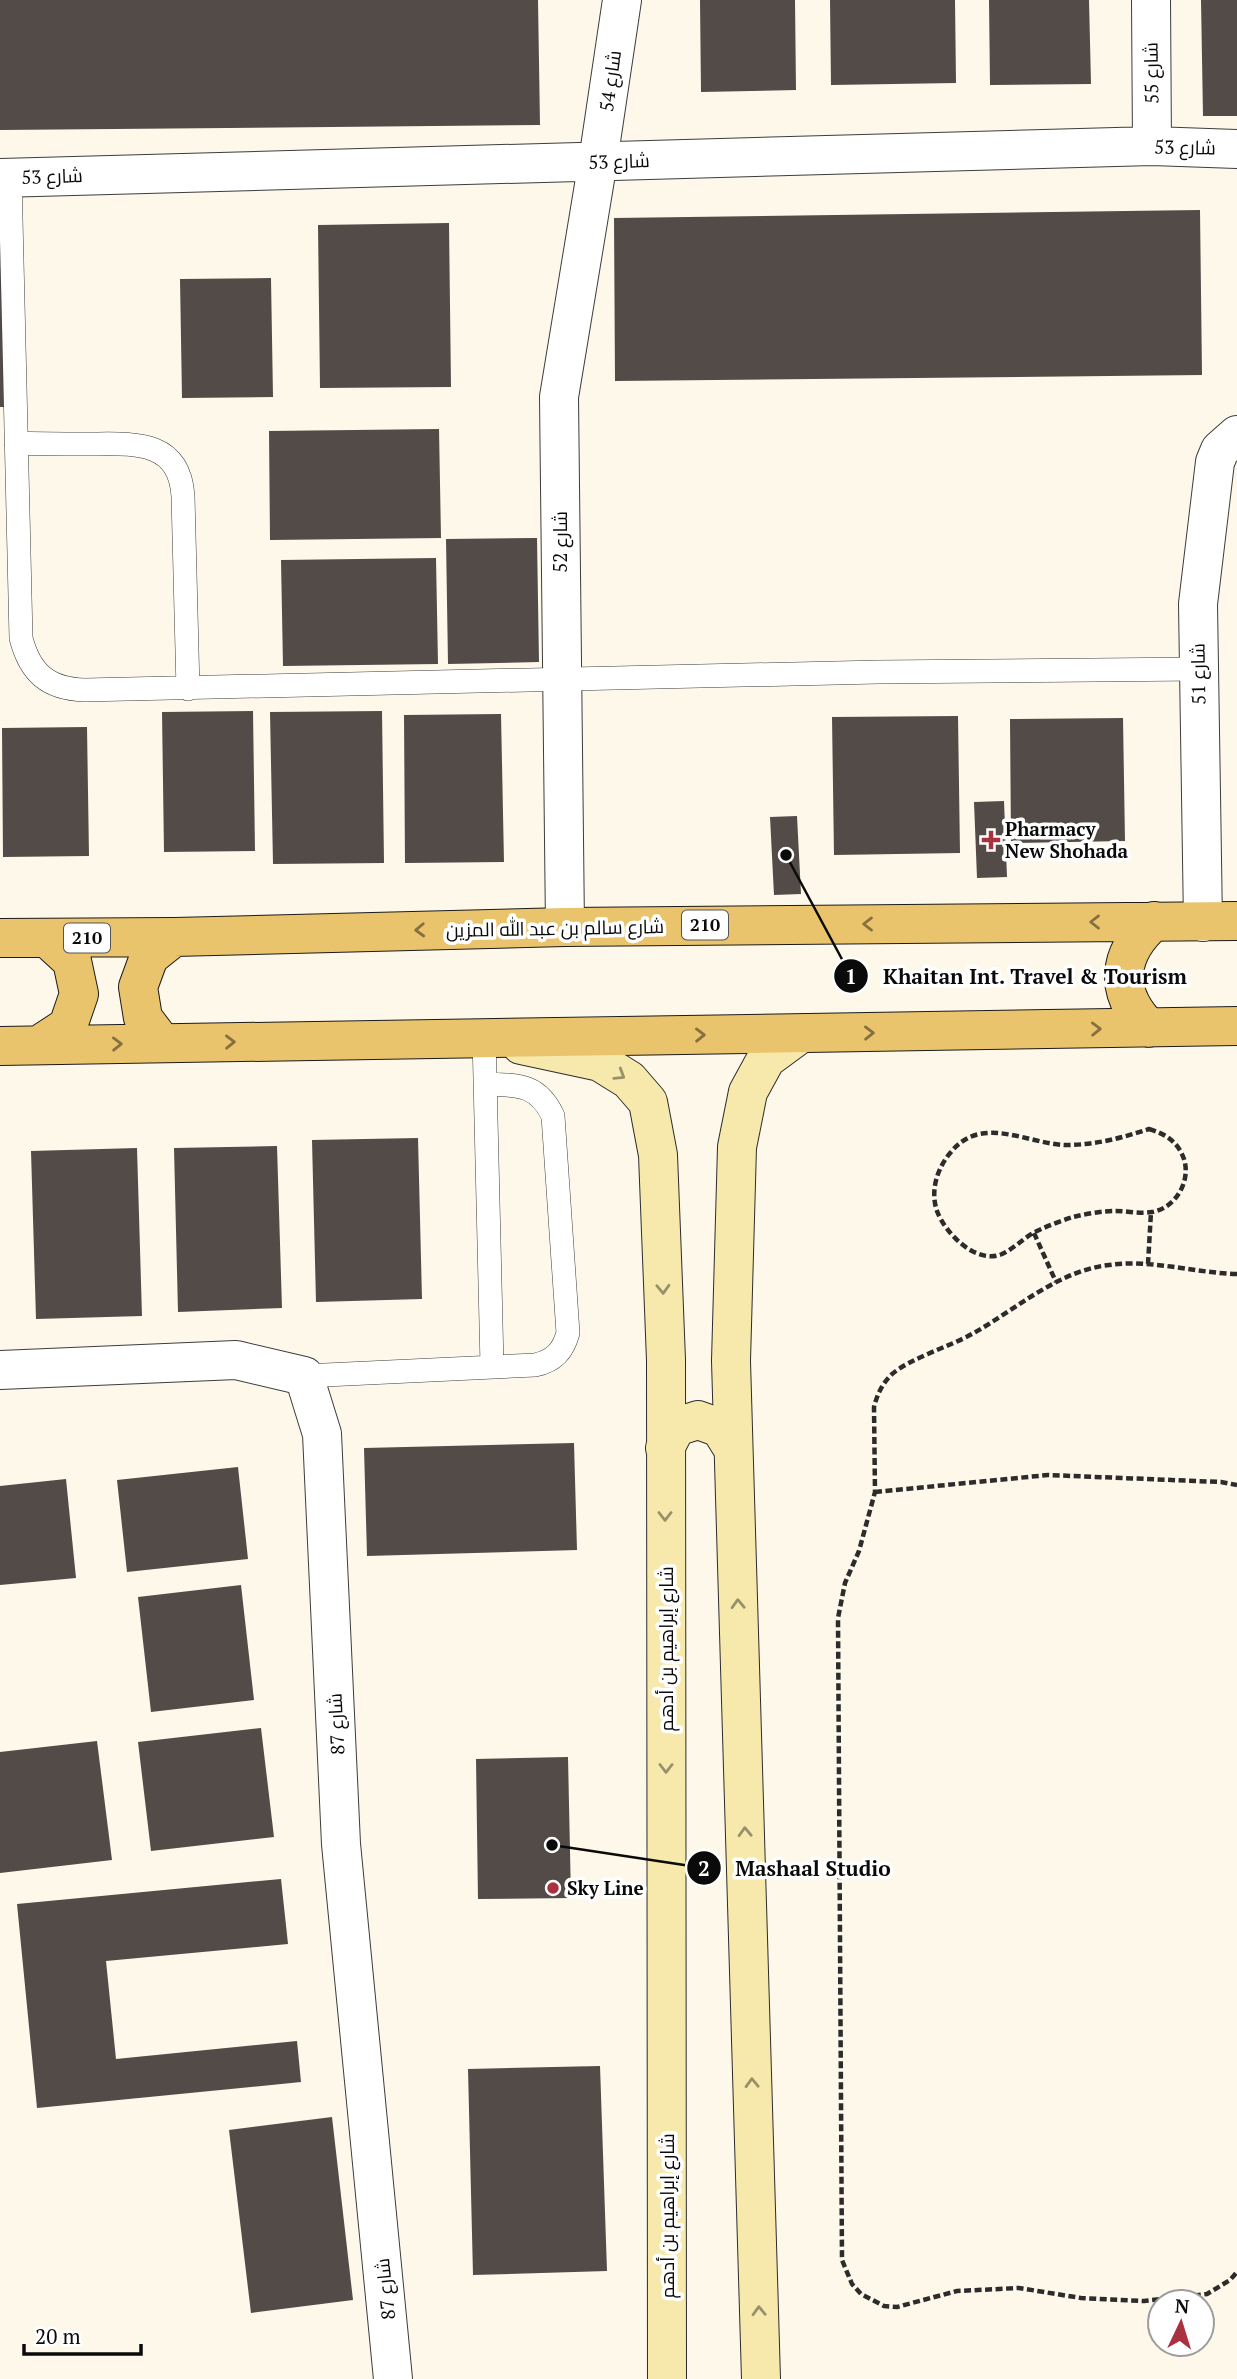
<svg xmlns="http://www.w3.org/2000/svg" width="1237" height="2379" viewBox="0 0 1237 2379" font-family="'PT Serif',Cairo,serif">
<rect width="100%" height="100%" fill="#fdf8ea"/>
<path fill="#524b48" d="M0 0H538L540 125 0 130Z
M700 0H795L796 90 701 92Z
M830 0H955L956 83 831 85Z
M989 0H1089L1091 84 990 85Z
M1201 0H1237V116H1203Z
M1200 210 1202 375 615 381 614 218Z
M449 223 451 387 320 388 318 225Z
M0 267H2L4 407H0Z
M271 278 273 397 182 398 180 279Z
M439 429 441 538 270 540 269 431Z
M537 538 539 662 448 664 446 539Z
M436 558 438 664 283 666 281 560Z
M253 711 255 851 164 852 162 712Z
M382 711 384 863 273 864 270 712Z
M501 714 504 862 405 863 404 715Z
M958 716 960 853 834 855 832 717Z
M1123 718 1125 841 1011 843 1010 719Z
M87 727 89 856 3 857 2 728Z
M1004 801 1007 877 977 878 974 802Z
M797 816 801 894 774 895 770 817Z
M418 1138 422 1299 316 1302 312 1140Z
M277 1146 282 1308 178 1312 174 1148Z
M137 1148 142 1316 36 1319 31 1151Z
M574 1443 577 1550 367 1556 364 1448Z
M238 1467 248 1559 127 1572 117 1480Z
M66 1479 76 1578 0 1585V1486Z
M241 1585 254 1700 151 1712 138 1597Z
M261 1728 274 1837 151 1851 138 1742Z
M97 1741 112 1860 0 1873V1752Z
M568 1757 571 1898 478 1899 476 1759Z
M281 1879 288 1944 106 1961 116 2059 297 2041 301 2082 37 2108 17 1904Z
M600 2066 607 2271 473 2275 468 2069Z
M332 2117 353 2300 251 2313 229 2130Z"/>
<g fill="none" stroke-linecap="round" stroke-linejoin="round">
<defs>
<path id="lane" d="M10 177 21 638C30 673 48 689 85 690L878 672 1198 669
M16 443C40 444 63 444 87 444 131 444 179 438 183 496L188 689
M484 1037 492 1365
M304 1376 535 1365C554 1361 563 1351 568 1333L553 1116C538 1084 518 1085 486 1084"/>
<path id="street" d="M1151 0 1152 146
M0 178 1152 146 1237 149
M1203 922 1198 604 1215 462 1220 450 1237 435
M565 927 559 397 598 161 622 0
M0 1370 236 1360 304 1376 322 1434 341 1844 393 2379"/>
<path id="secondary" d="M521 1045 600 1062 629 1080 648 1102 658 1155 666 1360 667 2379
M665 1448 676 1427 698 1420 720 1428 733 1449
M761 2379 731 1361 737 1147 748 1092 766 1059 800 1034"/>
<path id="primary" d="M0 938 174 937 565 927 1237 921
M1149 1028C1113 992 1117 954 1154 921
M162 1043 143 1018 138 987 149 957 174 937
M39 1045 68 1026 79 994 72 961 47 938
M0 1046 1237 1026"/>
</defs>
<use href="#lane" stroke="#3d3d3d" stroke-width="24"/>
<use href="#street" stroke="#3d3d3d" stroke-width="40"/>
<use href="#secondary" stroke="#2c2c2c" stroke-width="40"/>
<use href="#primary" stroke="#1b1b1b" stroke-width="40"/>
<path stroke="#2c2c2c" stroke-width="4.5" stroke-dasharray="7 3.5" stroke-linecap="butt" d="M1149 1129C1166 1134 1178 1142 1184 1159 1191 1181 1176 1208 1152 1212 1141 1214 1127 1211 1115 1211 1102 1211 1086 1214 1073 1217 1060 1221 1045 1227 1033 1233 1023 1239 1013 1249 1002 1254 976 1265 945 1233 937 1211 930 1191 937 1168 951 1152 982 1114 1027 1144 1066 1145 1095 1145 1122 1138 1149 1129Z
M1034 1233 1056 1282
M1148 1264 1151 1212
M1237 1274C1195 1273 1152 1259 1109 1265 1057 1271 1017 1309 972 1334 949 1347 910 1358 891 1375 882 1384 877 1395 874 1407L875 1492 859 1551 845 1583 838 1618 842 2260 852 2284 861 2294 884 2306 897 2307 957 2291 1019 2288 1081 2298 1144 2301 1207 2294 1230 2280 1237 2272
M875 1492 1048 1475 1221 1482 1237 1485"/>
<use href="#lane" stroke="#fff" stroke-width="23"/>
<use href="#street" stroke="#fff" stroke-width="38"/>
<use href="#secondary" stroke="#f6e9ab" stroke-width="38"/>
<use href="#primary" stroke="#eac36d" stroke-width="38"/>
</g>
<defs><path id="oneway-chevron" d="M-2-3.5L2.5 0L-2 3.5" fill="none" stroke-width="1.6" stroke-linecap="round" stroke-linejoin="round" transform="scale(1.75)"/></defs>
<g stroke="#857040">
<use href="#oneway-chevron" transform="translate(1095 922) rotate(180)"/>
<use href="#oneway-chevron" transform="translate(868 924) rotate(180)"/>
<use href="#oneway-chevron" transform="translate(420 930) rotate(178)"/>
<use href="#oneway-chevron" transform="translate(1096 1029) rotate(-1)"/>
<use href="#oneway-chevron" transform="translate(869 1033) rotate(-1)"/>
<use href="#oneway-chevron" transform="translate(700 1035) rotate(-1)"/>
<use href="#oneway-chevron" transform="translate(230 1042) rotate(-1)"/>
<use href="#oneway-chevron" transform="translate(117 1044) rotate(-1)"/>
</g>
<g stroke="#98906b">
<use href="#oneway-chevron" transform="translate(620 1075) rotate(32)"/>
<use href="#oneway-chevron" transform="translate(663 1289) rotate(88)"/>
<use href="#oneway-chevron" transform="translate(665 1516) rotate(90)"/>
<use href="#oneway-chevron" transform="translate(738 1604) rotate(-92)"/>
<use href="#oneway-chevron" transform="translate(666 1768) rotate(90)"/>
<use href="#oneway-chevron" transform="translate(745 1832) rotate(-92)"/>
<use href="#oneway-chevron" transform="translate(752 2083) rotate(-92)"/>
<use href="#oneway-chevron" transform="translate(759 2311) rotate(-92)"/>
</g>
<g fill="#aa323f" stroke="#fff" stroke-width="2.5">
<path d="M987.5 829.5h7v7h7v7h-7v7h-7v-7h-7v-7h7z"/>
<circle cx="553" cy="1888" r="7"/>
</g>
<g text-anchor="middle" stroke-width="7" stroke-linejoin="round" paint-order="stroke">
<g fill="#fff" stroke="#545454" stroke-width="2">
<rect x="682" y="910.5" width="46" height="29" rx="5"/>
<rect x="64" y="923.5" width="46" height="29" rx="5"/>
</g>
<g font-size="18" font-weight="bold" fill="#0a0a0a">
<text x="705" y="931">210</text>
<text x="87" y="944">210</text>
</g>
<g font-size="19" fill="#0a0a0a" stroke="#fff">
<text transform="translate(1151 73) rotate(-91)" y="7">شارع 55</text>
<text transform="translate(610 81) rotate(-82)" y="7">شارع 54</text>
<text transform="translate(1185 147) rotate(1)" y="7">شارع 53</text>
<text transform="translate(619 161) rotate(-2)" y="7">شارع 53</text>
<text transform="translate(52 176) rotate(-2)" y="7">شارع 53</text>
<text transform="translate(560 542) rotate(-90)" y="7">شارع 52</text>
<text transform="translate(1198 674) rotate(-91)" y="7">51 شارع</text>
<text transform="translate(555 928) rotate(-1)" y="7">شارع سالم بن عبد الله المزين</text>
<text transform="translate(666 1649) rotate(-90)" y="7">شارع إبراهيم بن أدهم</text>
<text transform="translate(336 1724) rotate(-93)" y="7">شارع 87</text>
<text transform="translate(667 2216) rotate(-90)" y="7">شارع إبراهيم بن أدهم</text>
<text transform="translate(385 2289) rotate(-96)" y="7">شارع 87</text>
</g>
<g font-size="19" font-weight="bold" fill="#0a0a0a" stroke="#fff" text-anchor="start">
<text x="1005" y="836">Pharmacy<tspan x="1005" dy="22">New Shohada</tspan></text>
<text x="567" y="1895">Sky Line</text>
</g>
</g>
<path fill="none" stroke="#0a0a0a" stroke-width="2.5" d="M786 855L851 976M552 1845L704 1868"/>
<g fill="#0a0a0a" stroke="#fff" stroke-width="2.5">
<circle cx="786" cy="855" r="7"/>
<circle cx="552" cy="1845" r="7"/>
<circle cx="851" cy="976" r="18"/>
<circle cx="704" cy="1868" r="18"/>
</g>
<g font-size="21" text-anchor="middle" font-weight="bold" fill="#fff">
<text x="851" y="984">1</text>
<text x="704" y="1876">2</text>
</g>
<g font-size="21" text-anchor="middle" font-weight="bold" fill="#0a0a0a" stroke="#fff" stroke-width="7" stroke-linejoin="round" paint-order="stroke">
<text x="1035" y="984">Khaitan Int. Travel &amp; Tourism</text>
<text x="813" y="1876">Mashaal Studio</text>
</g>
<g transform="translate(1181 2323) rotate(4)"><circle r="33" fill="#ffffff" stroke="#9d9d9d" stroke-width="2"/>
<path d="M0-5L12 26L0 18L-12 26Z" fill="#aa323f"/>
<text y="-10" font-size="19" font-weight="bold" text-anchor="middle" fill="#0a0a0a">N</text>
</g>
<path d="M24 2344v10h117v-10" fill="none" stroke="#0a0a0a" stroke-width="3.5"/>
<text x="35" y="2344" font-size="21" fill="#0a0a0a" stroke="#ffffff" stroke-width="5" paint-order="stroke">20 m</text>
</svg>
